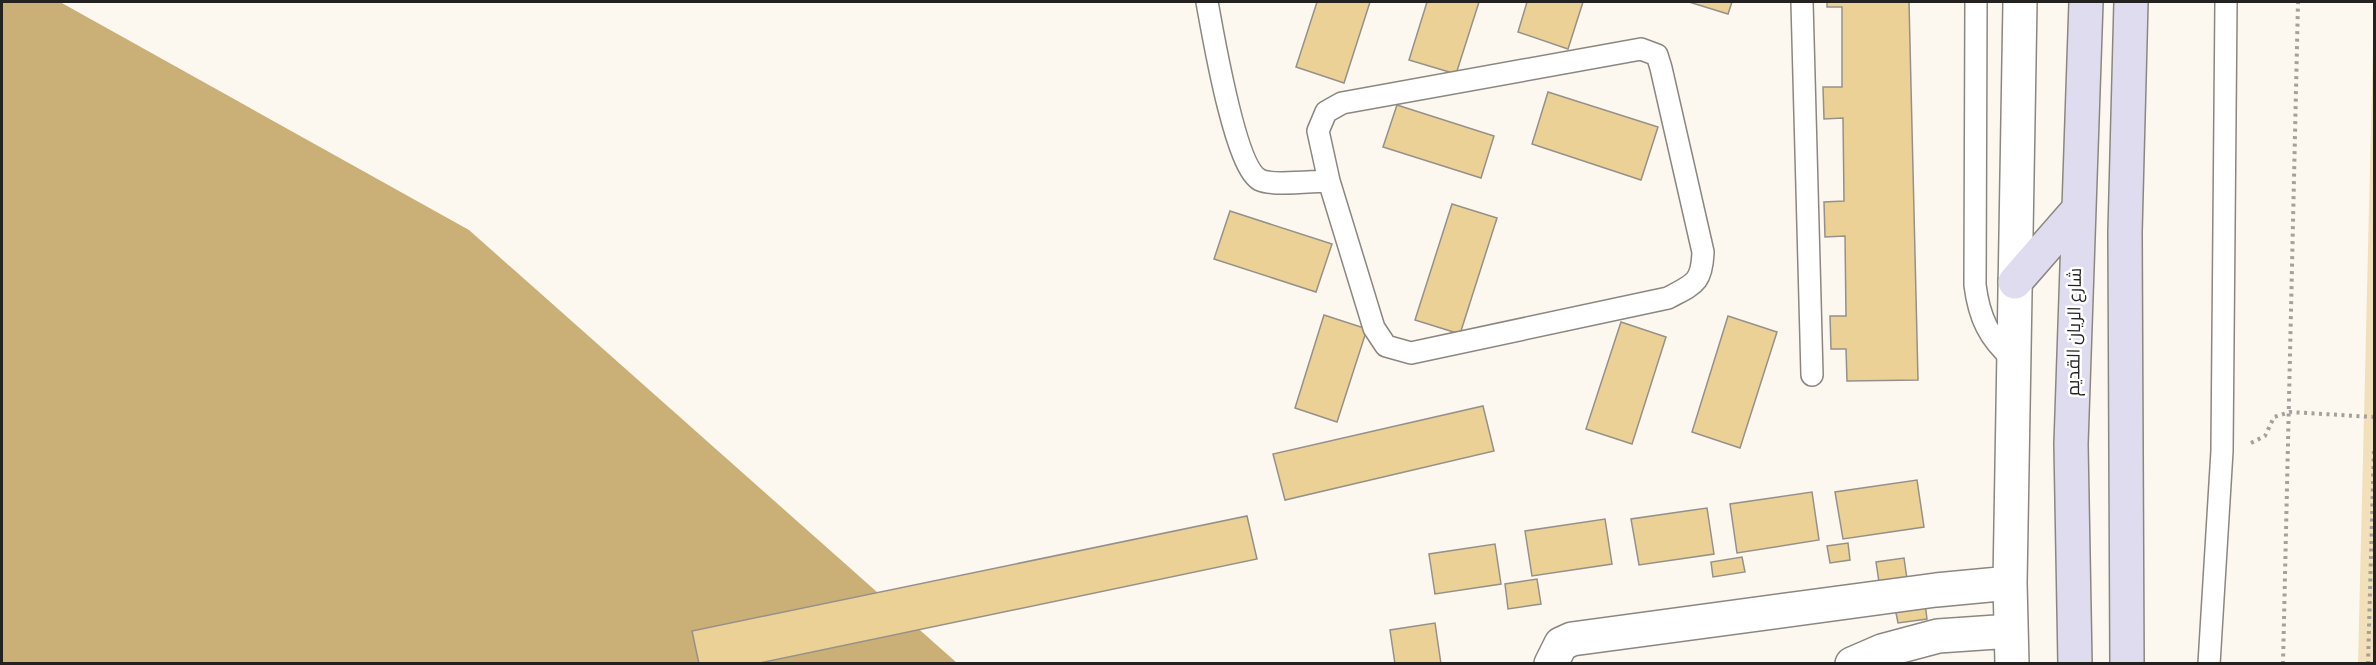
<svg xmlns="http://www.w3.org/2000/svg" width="2376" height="665" viewBox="0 0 2376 665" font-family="Literata,Cairo,serif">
<rect width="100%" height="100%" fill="#fcf8f0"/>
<path fill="#f1e0b9" d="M2374 2V663L2358 664Z"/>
<path fill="#cab076" d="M2 2H60L469 230 957 663H2Z"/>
<path fill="#ecd196" stroke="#95918a" stroke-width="1.5" d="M1317 2H1370L1344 83 1296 67Z
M1427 2H1479L1456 74 1409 60Z
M1527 2H1583L1568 49 1518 32Z
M1689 2H1732L1728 14Z
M1827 2H1909L1918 380 1847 381 1846 349H1831L1830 316H1846L1845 236 1825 237 1824 202 1844 201 1843 118 1824 119 1823 87H1842V7H1827Z
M1548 92 1658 127 1641 180 1532 144Z
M1397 105 1494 136 1481 178 1383 147Z
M1452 204 1497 218 1460 334 1415 320Z
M1230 211 1332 244 1316 292 1214 259Z
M1324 315 1367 329 1337 422 1295 408Z
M1728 316 1777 332 1740 448 1692 432Z
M1621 322 1666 337 1632 444 1586 429Z
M1483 406 1494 451 1285 500 1273 454Z
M1917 480 1924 527 1843 539 1835 492Z
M1812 492 1819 540 1737 553 1730 504Z
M1707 508 1714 554 1639 565 1631 519Z
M1247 516 1257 559 755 664H699L692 631Z
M1605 519 1612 564 1532 576 1525 531Z
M1848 543 1850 560 1830 563 1827 546Z
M1495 544 1501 584 1435 594 1429 554Z
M1742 557 1745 572 1713 577 1711 562Z
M1904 558 1907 579 1879 582 1876 562Z
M1537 579 1541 604 1508 609 1505 584Z
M1925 603 1927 619 1898 623 1895 608Z
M1435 623 1441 664H1395L1390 630Z"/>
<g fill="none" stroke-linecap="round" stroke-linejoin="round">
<defs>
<path id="lane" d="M1207 2C1213 34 1235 167 1260 180 1272 186 1314 181 1329 181
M1802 2 1812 375
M1976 2 1975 285C1979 317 1989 339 2014 360
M1641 49 1657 55 1661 68 1703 252C1702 283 1694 284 1668 298L1411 353 1386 346 1374 328 1329 181 1318 131 1326 112 1342 103Z
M2209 664 2222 451 2226 2"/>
<path id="street" d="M1551 664 1561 644 1572 639 1936 590 2010 583
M1852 664 1882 651 1938 636 2011 631
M2012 664 2010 583 2020 2"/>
<path id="secondary" d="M2015 282 2077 211
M2075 664 2071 444 2086 2
M2127 664 2125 232 2131 2"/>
</defs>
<use href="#lane" stroke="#8b8780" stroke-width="24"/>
<use href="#street" stroke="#8b8780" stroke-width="36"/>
<use href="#secondary" stroke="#8b8780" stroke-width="36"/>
<path stroke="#a4a09b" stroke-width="4" stroke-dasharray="3 4.5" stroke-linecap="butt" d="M2251 443 2265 436 2274 417 2290 412 2374 417
M2283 664 2298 2
M2368 664 2374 447"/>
<use href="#lane" stroke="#fff" stroke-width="21"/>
<use href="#street" stroke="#fff" stroke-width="33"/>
<use href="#secondary" stroke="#dfdcf0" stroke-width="33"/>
</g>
<g text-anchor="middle" stroke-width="5" stroke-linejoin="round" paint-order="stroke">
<g font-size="18" fill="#242220" stroke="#fff">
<text transform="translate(2074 332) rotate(-89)" y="6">شارع الريان القديم</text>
</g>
</g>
<rect width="2376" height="665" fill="none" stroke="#242220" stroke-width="6"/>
</svg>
